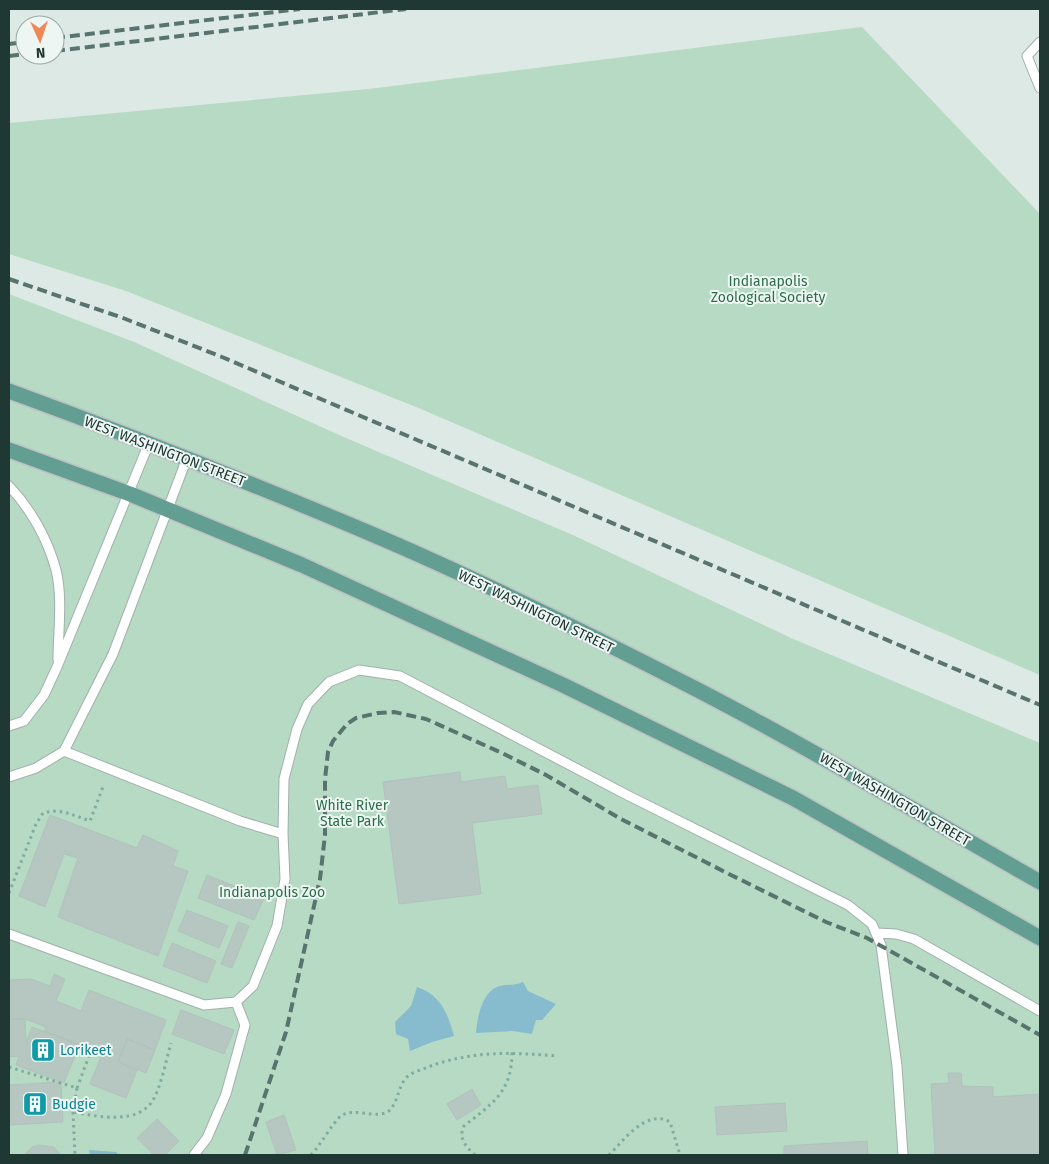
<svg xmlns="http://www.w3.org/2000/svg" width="1049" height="1164" viewBox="0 0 1049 1164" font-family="'Fira Sans',sans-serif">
<rect width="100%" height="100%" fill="#dde9e5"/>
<path fill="#b6dac3" d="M862 27 1040 214V675L421 409 126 291 9 254V123L369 89Z
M9 294 134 342 339 435 575 536 791 638 1040 743V1155H9Z"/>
<path fill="#86bcce" d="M523 982 528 991 556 1004 542 1020H536L532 1034 513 1031 476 1033C477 1019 482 990 500 986 508 984 515 986 523 982Z
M417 987C441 995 448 1014 454 1036L432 1042 410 1051 408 1039 396 1034 395 1022 411 1006Z
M89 1150 116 1152 119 1155H90Z"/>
<path fill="#b6c6c1" stroke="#b0c2bc" d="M460 772 461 782 505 776 507 789 538 785 542 814 472 823 481 894 399 904 383 782Z
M50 815 137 848 143 835 178 851 173 866 188 871 158 956 58 917 78 858 64 854 45 907 19 896Z
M207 875 264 898 254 920 198 898Z
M187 910 228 926 219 948 178 931Z
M238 922 249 926 232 968 221 964Z
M172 943 216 961 207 983 163 966Z
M54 974 65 979 56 1001 81 1011 89 990 166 1020 155 1050 127 1039 118 1062 137 1070 126 1098 90 1084 102 1054 44 1031 46 1027 25 1019H9V980L31 979 50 986Z
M181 1010 234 1030 224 1054 172 1034Z
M9 1019H25L26 1042 32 1027 79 1045 64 1083 16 1065 19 1056 9 1057Z
M127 1039 155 1050 146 1073 118 1062Z
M948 1073H961L962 1086 993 1087V1097L1040 1094V1155H935L931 1084 949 1083Z
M61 1082 63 1122 9 1125V1085Z
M472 1089 481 1105 457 1120 447 1104Z
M785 1103 787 1131 717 1135 715 1107Z
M284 1115 296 1150 277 1155 266 1122Z
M157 1119 179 1141 165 1155H154L137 1138Z
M867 1141 868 1155H784V1146Z
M39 1145 54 1147 61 1155H24L32 1147Z"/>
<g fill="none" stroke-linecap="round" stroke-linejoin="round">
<defs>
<path id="service" d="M1040 42 1027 56 1040 88
M9 486C31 509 48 540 56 570 63 598 58 632 58 660
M9 726 24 721 44 695 57 667 149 443
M64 751 240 821 283 834
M9 777 36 768 64 751 113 654 187 458
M877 933 896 934 914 939 1040 1011
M9 934 204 1005 236 1002 253 986 277 926 285 879 283 834 284 779 297 729 308 704 329 682 359 670 400 676 627 795 848 905 872 924 881 945 897 1066 903 1155
M194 1155 207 1138 226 1094 245 1025 236 1002"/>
<path id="primary" d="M9 391C129 435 249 482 367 532 478 579 587 633 694 688 812 749 925 817 1040 882
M9 450 130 494 302 565 563 685 793 798 1040 938"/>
</defs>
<use href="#service" stroke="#a1b0ac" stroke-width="11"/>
<use href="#primary" stroke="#bcc3c2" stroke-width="18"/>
<path stroke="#7eaca1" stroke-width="3" stroke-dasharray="2.5 4" stroke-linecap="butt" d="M9 893 36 824 43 813C60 808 73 815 90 821L104 784
M9 1067 77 1088 73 1112C96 1116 134 1125 151 1103 161 1089 166 1060 171 1043
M77 1088 89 1056
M73 1112 75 1155
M311 1155C320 1146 333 1122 341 1116 354 1106 378 1121 390 1110 398 1102 398 1086 407 1077 412 1072 421 1070 428 1067 470 1051 511 1052 556 1056
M475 1155C466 1147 458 1138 464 1126 493 1103 512 1092 512 1052
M609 1155C623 1141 647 1108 670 1122L680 1155"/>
<use href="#service" stroke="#fff" stroke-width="9"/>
<use href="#primary" stroke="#639e93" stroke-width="15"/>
<path stroke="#59746f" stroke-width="4" stroke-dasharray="10 5" stroke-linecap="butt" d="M55 38 300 9
M9 44 25 42
M55 51 406 9
M9 56 25 54
M9 279 123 318 222 357 1040 705
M245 1155 286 1032 320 879 325 835V779L328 752 333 741 347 724 356 718 378 713 394 712 426 719 502 753 546 775 621 819 725 872 826 922 867 938 1040 1035"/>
</g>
<defs>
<symbol id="building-square" viewBox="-11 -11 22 22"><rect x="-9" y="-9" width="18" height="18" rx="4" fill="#0f9aa8" stroke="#edf6f2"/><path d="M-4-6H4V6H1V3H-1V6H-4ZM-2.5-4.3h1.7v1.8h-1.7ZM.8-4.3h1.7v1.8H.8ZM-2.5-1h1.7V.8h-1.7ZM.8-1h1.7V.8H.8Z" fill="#fff"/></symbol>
</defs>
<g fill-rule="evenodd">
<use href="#building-square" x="29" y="1036" width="28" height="28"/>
<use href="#building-square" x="21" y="1090" width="28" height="28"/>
</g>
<g text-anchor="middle" stroke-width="4" stroke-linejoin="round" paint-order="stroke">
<g font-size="14" fill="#2b6d4a" stroke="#edf6f2">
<text x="768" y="286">Indianapolis<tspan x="768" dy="16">Zoological Society</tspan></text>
<text x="352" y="810">White River<tspan x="352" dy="16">State Park</tspan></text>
<text x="272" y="897">Indianapolis Zoo</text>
</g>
<g font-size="14" fill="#203833" stroke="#edf6f2">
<text transform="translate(165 451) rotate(21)" y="5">WEST WASHINGTON STREET</text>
<text transform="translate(536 611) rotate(26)" y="5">WEST WASHINGTON STREET</text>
<text transform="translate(895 799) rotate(30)" y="5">WEST WASHINGTON STREET</text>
</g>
<g font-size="14" fill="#0d838f" stroke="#edf6f2" text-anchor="start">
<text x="60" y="1055">Lorikeet</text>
<text x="52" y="1109">Budgie</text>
</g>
</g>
<rect width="1049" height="1164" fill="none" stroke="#203833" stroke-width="20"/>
<g transform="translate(40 40) rotate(177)"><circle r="24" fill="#edf6f2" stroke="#9baaa6"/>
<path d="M0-4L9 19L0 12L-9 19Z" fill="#ee8856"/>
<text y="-8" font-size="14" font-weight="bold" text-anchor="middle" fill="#203833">N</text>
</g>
</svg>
